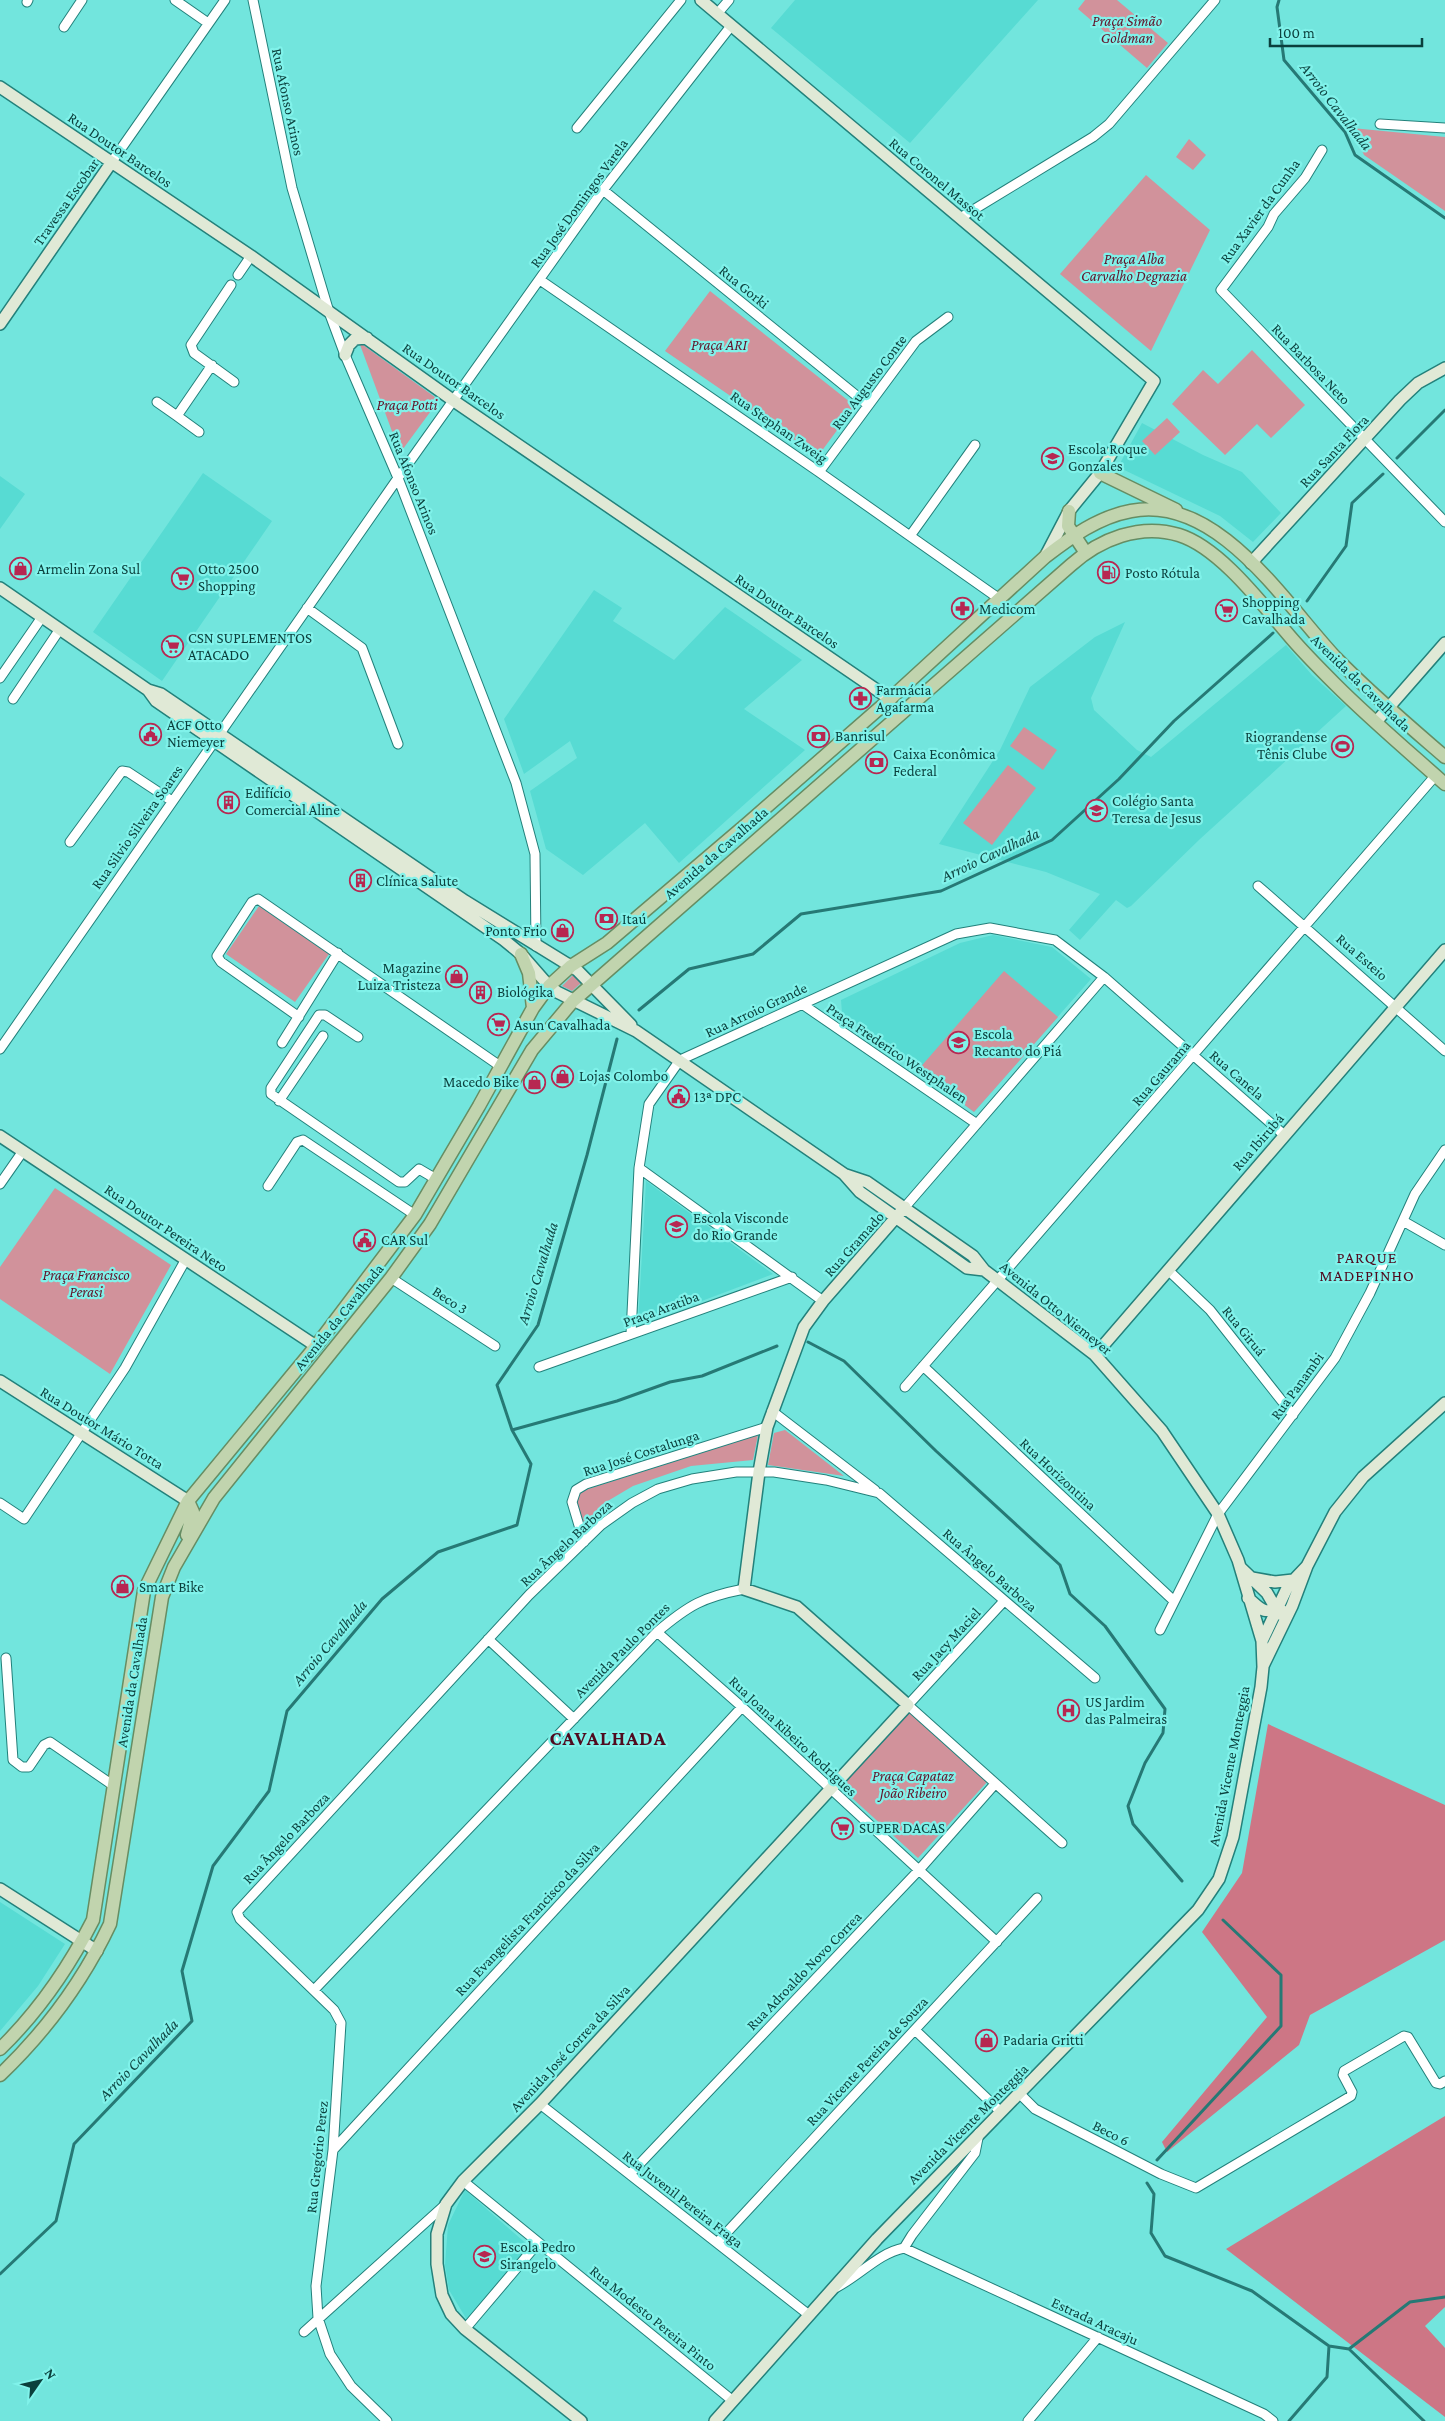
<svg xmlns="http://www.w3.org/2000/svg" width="1445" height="2421" viewBox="0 0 1445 2421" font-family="'Crimson Pro',serif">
<rect width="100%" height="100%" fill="#72e5dd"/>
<path fill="#57dbd3" d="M795 0H1038L910 143 771 28Z
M1142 423 1203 455 1242 472 1281 513 1253 542 1220 516 1118 467Z
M203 473 272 521 162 681 93 632Z
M0 476 25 494 0 529Z
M594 590 622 608 613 621 674 660 725 607 802 660 744 709 805 750 679 863 645 823 583 875 546 849 530 791 577 758 570 741 524 774 504 719Z
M1125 622 1091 698 1094 710 1137 750 1151 757 1286 645 1312 675 1346 706 1200 839 1131 906 1127 908 1116 900 1080 940 1069 930 1100 894 1046 872 939 844 1000 750 1030 687 1095 637Z
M993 935 1052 947 1091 979 974 1112 842 1013 841 1000 960 943Z
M646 1181 773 1274 638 1325Z
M0 1902 65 1944 38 1986 0 2031Z
M465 2190 529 2246 467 2320 449 2290 445 2265 448 2225Z"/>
<path fill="#d1929b" d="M1085 0H1117L1168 43 1147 68 1078 9Z
M1352 128 1445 137V211L1364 155Z
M1189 139 1206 155 1193 170 1176 157Z
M1146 175 1210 230 1151 351 1060 274Z
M710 291 855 406 818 456 665 351Z
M359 342 439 400 400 453Z
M1252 350 1305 405 1271 438 1257 424 1225 455 1172 404 1203 370 1218 384Z
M1167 418 1180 432 1155 455 1142 441Z
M1024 727 1057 750 1043 770 1010 746Z
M1008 765 1036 788 992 845 963 823Z
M259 906 329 954 295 1002 226 954Z
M1004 971 1058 1017 974 1112 918 1070Z
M573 975 581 983 572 991 562 986Z
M55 1188 171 1265 110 1374 0 1299V1267Z
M785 1430 844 1476 768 1465 774 1433Z
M758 1435 753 1460 691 1466 633 1486 606 1502 584 1526 576 1506 579 1494 588 1489Z
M909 1711 987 1782 918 1858 840 1787Z"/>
<path fill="#cd7685" d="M1268 1724 1445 1805V1940L1310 2015 1299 2045 1167 2152 1162 2142 1267 2017 1202 1932 1242 1873Z
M1445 2116V2307L1425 2326 1445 2348V2417L1226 2249Z"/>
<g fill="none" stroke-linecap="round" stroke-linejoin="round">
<path stroke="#267975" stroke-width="3" d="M1279 0 1277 7 1284 60 1345 132 1355 155 1445 218
M1397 458 1445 410
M1307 601 1346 546 1352 503 1383 474
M639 1010 689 969 753 954 801 914 941 891 1052 840 1119 779 1174 721 1273 633
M808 1342 844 1361 936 1451 1060 1565 1070 1594 1105 1626 1165 1709 1163 1733 1145 1763 1128 1806 1133 1824 1182 1881
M512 1430 617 1401 670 1382 702 1376 777 1346
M1157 2160 1281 2026V1975L1223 1920
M1147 2183 1154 2194 1151 2233 1165 2256 1252 2291 1329 2346 1349 2349 1424 2421
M0 2274 56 2221 74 2144 192 2021 182 1971 213 1866 269 1791 287 1711 382 1599 438 1552 517 1525 531 1464 512 1430 497 1385 538 1325 587 1155 617 1039
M1349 2349 1410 2302 1445 2297
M1289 2421 1327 2377 1329 2346"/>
<defs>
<path id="street" d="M175 0 208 23
M253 0 292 188 329 312 345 355 398 478 516 783 535 854 536 946
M27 2 28 0
M717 14 729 0
M64 27 82 0
M1380 124 1445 128
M577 128 681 0
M1322 150 1305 178 1274 214 1268 227 1221 290 1445 522
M111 163 225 0
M603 190 868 405
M960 218 1093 137 1109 124 1215 0
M238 275 251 256
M540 280 819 472 1001 600
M231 285 191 345 194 353 234 382
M157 402 177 416 212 365
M177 416 199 432
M819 472 916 341 948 317
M910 536 975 445
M307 608 362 648 398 744
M0 678 42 617
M13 699 60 629
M70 842 122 771 128 772 172 801
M1258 886 1445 1051
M802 1004 977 1124
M299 1017 221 962 217 956 252 902 258 899 500 1066
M358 1037 325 1015H319L271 1088V1094L399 1182H405L419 1169 436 1179
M282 1043 338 953
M0 1049 398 478 603 190 731 26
M279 1101 323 1036
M639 1168 823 1301
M0 1184 23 1151
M268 1186 297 1142 303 1140 415 1215
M905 1207 1104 977
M1403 1221 1445 1245
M1168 1270 1210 1310 1293 1415
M391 1278 495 1346
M631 1334 639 1168 649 1104 680 1060 956 934 990 928 1055 940 1104 977 1283 1134
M923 1366 1174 1601
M539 1367 792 1277
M905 1387 1436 775
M772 1411 875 1490
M0 1503 24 1519 125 1368 186 1259
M584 1542 572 1502 576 1490 586 1484 767 1427
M1004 1601 908 1705 1062 1843
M1160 1630 1218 1514 1335 1358 1370 1293 1415 1194 1445 1150
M657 1632 742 1707 997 1942
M488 1639 574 1719
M6 1658 13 1760 22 1767H29L44 1745 50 1742 114 1786
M314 1990 657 1632C689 1605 703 1597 744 1589
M915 2030 1001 2112
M1020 2094 1035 2109 1161 2174 1196 2188 1351 2096 1352 2092 1343 2075 1344 2071 1404 2036 1408 2037 1436 2083 1440 2084 1445 2081
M540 2104 809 2315
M333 2150 742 1707
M630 2174 919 1870 994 1785
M463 2181 733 2401
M717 2243 1037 1898
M904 2248 1264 2414 1273 2421
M837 2287C860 2275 879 2253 904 2248L912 2235 975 2153 979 2133
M465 2329 538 2243
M304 2332 446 2204
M387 2421 351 2386 330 2354 318 2318 316 2286 333 2150 341 2023 334 2010 240 1919 237 1912 529 1595 601 1525 632 1503 658 1489 692 1479 736 1472H774L826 1480 879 1493 1095 1678
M1028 2421 1098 2337"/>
<path id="secondary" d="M701 0 1154 381 1100 473 1069 511 1045 557
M0 87 251 256 454 401 890 699
M0 324 111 163
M345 355 349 345 355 339 367 338
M1251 563 1400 400 1418 383 1445 368
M0 588 148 690 156 701 504 940 521 954 549 986 557 992 636 1031 844 1174 860 1192 967 1268 984 1270
M148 690 161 694 465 901 577 970 631 1025
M1376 722 1445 643
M0 1136 316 1346
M846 1175 867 1182 973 1256 984 1270 1095 1355 1162 1431 1218 1514 1238 1560 1262 1641
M1095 1355 1445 950
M0 1381 188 1501
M1241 1568 1267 1593 1279 1614
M1252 1578 1275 1582 1293 1580
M1248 1598C1261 1609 1263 1615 1280 1607
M1263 1666 1292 1606 1307 1566 1335 1512 1363 1477 1445 1403
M0 1889 97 1951
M581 2421 465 2329 451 2314 442 2295 437 2264V2234L446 2204 463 2181 540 2104 908 1705 797 1607 744 1589 759 1472 767 1427 804 1327 823 1301 905 1207
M715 2421 877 2239 1198 1910 1219 1879 1233 1837 1261 1687 1263 1667 1262 1641 1288 1586 1307 1566"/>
<path id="primary" d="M1100 473 1176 510
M1069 511 1068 526 1086 553
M521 954 529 973 533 1008
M187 1535 193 1512 188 1501
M0 2049C38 2012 69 1967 93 1920L144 1591 188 1501 316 1346 415 1215 479 1106 533 1008 549 986 571 966 607 943 748 823 890 699 1045 557C1071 537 1098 517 1131 511 1218 494 1285 604 1336 658 1370 693 1408 725 1445 757
M0 2075C45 2032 83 1981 110 1924L162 1597 174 1567 214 1498 391 1278 430 1224 532 1050 573 1001 1071 565C1100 539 1140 523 1179 535 1221 548 1265 608 1293 640 1306 655 1321 670 1335 684 1370 719 1408 751 1445 784"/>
</defs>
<use href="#street" stroke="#23817b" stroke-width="11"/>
<use href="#secondary" stroke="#23817b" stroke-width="14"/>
<use href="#primary" stroke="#668d63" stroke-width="15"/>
<use href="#street" stroke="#fff" stroke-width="9"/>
<use href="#secondary" stroke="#e0e9d6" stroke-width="11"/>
<use href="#primary" stroke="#c1d4ae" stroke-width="12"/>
</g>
<defs>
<symbol id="school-ring" viewBox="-11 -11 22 22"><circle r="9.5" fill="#80f2ea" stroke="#b72751" stroke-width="1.5"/><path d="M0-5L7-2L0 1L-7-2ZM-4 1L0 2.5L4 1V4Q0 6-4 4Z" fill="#b72751"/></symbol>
<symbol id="shop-ring" viewBox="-11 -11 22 22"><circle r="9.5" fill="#80f2ea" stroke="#b72751" stroke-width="1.5"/><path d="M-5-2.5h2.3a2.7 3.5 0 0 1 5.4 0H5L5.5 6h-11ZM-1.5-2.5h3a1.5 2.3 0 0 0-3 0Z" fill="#b72751"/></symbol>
<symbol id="fuel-ring" viewBox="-11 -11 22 22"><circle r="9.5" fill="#80f2ea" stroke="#b72751" stroke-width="1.5"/><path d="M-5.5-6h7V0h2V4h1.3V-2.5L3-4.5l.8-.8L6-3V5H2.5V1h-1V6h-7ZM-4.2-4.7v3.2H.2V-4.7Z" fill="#b72751"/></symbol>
<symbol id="supermarket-ring" viewBox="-11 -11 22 22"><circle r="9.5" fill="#80f2ea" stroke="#b72751" stroke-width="1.5"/><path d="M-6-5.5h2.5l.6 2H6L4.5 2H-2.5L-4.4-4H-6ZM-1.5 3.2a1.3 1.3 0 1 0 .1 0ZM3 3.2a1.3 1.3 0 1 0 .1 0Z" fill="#b72751"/></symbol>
<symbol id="pharmacy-ring" viewBox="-11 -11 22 22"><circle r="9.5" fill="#80f2ea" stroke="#b72751" stroke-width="1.5"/><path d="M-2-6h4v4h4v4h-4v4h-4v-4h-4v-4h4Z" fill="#b72751"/></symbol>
<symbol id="civic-ring" viewBox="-11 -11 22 22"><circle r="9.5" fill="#80f2ea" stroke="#b72751" stroke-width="1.5"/><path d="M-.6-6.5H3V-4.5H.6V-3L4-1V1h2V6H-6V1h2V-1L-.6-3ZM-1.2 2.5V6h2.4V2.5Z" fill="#b72751"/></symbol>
<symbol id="bank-ring" viewBox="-11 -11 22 22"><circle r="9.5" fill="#80f2ea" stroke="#b72751" stroke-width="1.5"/><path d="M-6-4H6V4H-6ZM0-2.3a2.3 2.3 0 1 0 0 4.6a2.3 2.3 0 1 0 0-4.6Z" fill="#b72751"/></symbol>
<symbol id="stadium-ring" viewBox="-11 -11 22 22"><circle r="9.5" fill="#80f2ea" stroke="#b72751" stroke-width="1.5"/><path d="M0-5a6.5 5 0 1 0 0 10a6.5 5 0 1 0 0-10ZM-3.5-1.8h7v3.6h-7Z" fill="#b72751"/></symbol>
<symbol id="building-ring" viewBox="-11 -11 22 22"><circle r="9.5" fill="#80f2ea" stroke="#b72751" stroke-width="1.5"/><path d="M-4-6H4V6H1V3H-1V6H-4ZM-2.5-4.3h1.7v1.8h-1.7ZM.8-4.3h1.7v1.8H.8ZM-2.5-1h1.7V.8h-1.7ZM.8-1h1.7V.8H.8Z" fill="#b72751"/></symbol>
<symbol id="hospital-ring" viewBox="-11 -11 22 22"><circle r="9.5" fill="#80f2ea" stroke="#b72751" stroke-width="1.5"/><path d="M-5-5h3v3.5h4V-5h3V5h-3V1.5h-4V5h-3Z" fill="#b72751"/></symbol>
</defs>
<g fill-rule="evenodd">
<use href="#school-ring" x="1040" y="446" width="25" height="25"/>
<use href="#shop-ring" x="8" y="556" width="25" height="25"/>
<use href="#fuel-ring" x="1096" y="560" width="25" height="25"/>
<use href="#supermarket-ring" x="170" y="566" width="25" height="25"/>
<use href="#pharmacy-ring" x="950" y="596" width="25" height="25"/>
<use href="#supermarket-ring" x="1214" y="598" width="25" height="25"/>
<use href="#supermarket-ring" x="160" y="634" width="25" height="25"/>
<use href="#pharmacy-ring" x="848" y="686" width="25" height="25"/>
<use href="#civic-ring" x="138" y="722" width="25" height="25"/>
<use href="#bank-ring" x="806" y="724" width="25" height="25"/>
<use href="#stadium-ring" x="1330" y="734" width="25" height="25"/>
<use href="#bank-ring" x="864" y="750" width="25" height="25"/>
<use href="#building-ring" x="216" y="790" width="25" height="25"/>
<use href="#school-ring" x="1084" y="798" width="25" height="25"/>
<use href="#building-ring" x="348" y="868" width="25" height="25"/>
<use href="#bank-ring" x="594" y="906" width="25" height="25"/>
<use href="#shop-ring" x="550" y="918" width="25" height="25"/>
<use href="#shop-ring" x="444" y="964" width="25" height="25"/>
<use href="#building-ring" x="468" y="980" width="25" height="25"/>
<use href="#supermarket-ring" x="486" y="1012" width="25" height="25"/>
<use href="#school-ring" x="946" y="1030" width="25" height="25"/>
<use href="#shop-ring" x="550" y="1064" width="25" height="25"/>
<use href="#shop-ring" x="522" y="1070" width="25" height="25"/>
<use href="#civic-ring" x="666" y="1084" width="25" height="25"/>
<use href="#school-ring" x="664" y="1214" width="25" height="25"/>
<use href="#civic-ring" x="352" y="1228" width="25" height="25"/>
<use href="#shop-ring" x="110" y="1574" width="25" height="25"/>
<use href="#hospital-ring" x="1056" y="1698" width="25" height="25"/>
<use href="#supermarket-ring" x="830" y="1816" width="25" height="25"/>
<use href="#shop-ring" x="974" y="2028" width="25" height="25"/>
<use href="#school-ring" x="472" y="2244" width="25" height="25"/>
</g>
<g text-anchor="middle" stroke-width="4.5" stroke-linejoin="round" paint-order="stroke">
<g font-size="15" font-style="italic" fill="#63142a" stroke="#80f2ea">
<text x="1127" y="26">Praça Simão<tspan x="1127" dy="17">Goldman</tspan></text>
<text x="1134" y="264">Praça Alba<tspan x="1134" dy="17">Carvalho Degrazia</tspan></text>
<text x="719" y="350">Praça ARI</text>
<text x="407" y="410">Praça Potti</text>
<text x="86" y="1280">Praça Francisco<tspan x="86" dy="17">Perasi</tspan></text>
<text x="913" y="1781">Praça Capataz<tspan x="913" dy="17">João Ribeiro</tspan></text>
</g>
<g font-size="15" fill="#0a3f3c" stroke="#80f2ea">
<text transform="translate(288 102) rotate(78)" y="5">Rua Afonso Arinos</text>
<text transform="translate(120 150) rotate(34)" y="5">Rua Doutor Barcelos</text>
<text transform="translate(937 179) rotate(40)" y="5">Rua Coronel Massot</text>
<text transform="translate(66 202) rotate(-55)" y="5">Travessa Escobar</text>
<text transform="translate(579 203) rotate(-54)" y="5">Rua José Domingos Varela</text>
<text transform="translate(1260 211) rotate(-54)" y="5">Rua Xavier da Cunha</text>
<text transform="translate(744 287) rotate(39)" y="5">Rua Gorki</text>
<text transform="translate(1311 364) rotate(46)" y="5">Rua Barbosa Neto</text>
<text transform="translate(454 381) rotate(35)" y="5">Rua Doutor Barcelos</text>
<text transform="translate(869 382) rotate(-53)" y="5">Rua Augusto Conte</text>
<text transform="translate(779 427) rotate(35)" y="5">Rua Stephan Zweig</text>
<text transform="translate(1334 451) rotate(-47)" y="5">Rua Santa Flora</text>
<text transform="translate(414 483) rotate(68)" y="5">Rua Afonso Arinos</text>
<text transform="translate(787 611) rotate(34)" y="5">Rua Doutor Barcelos</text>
<text transform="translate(1361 683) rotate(44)" y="5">Avenida da Cavalhada</text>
<text transform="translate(137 827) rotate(-55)" y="5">Rua Silvio Silveira Soares</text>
<text transform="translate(716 853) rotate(-41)" y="5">Avenida da Cavalhada</text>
<text transform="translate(1362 957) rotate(41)" y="5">Rua Esteio</text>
<text transform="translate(756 1010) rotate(-25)" y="5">Rua Arroio Grande</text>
<text transform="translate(897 1053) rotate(34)" y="5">Praça Frederico Westphalen</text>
<text transform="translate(1161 1073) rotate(-49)" y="5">Rua Gaurama</text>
<text transform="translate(1237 1075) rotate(41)" y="5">Rua Canela</text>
<text transform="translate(1258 1142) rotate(-49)" y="5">Rua Ibirubá</text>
<text transform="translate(166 1228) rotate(34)" y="5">Rua Doutor Pereira Neto</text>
<text transform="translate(854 1244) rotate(-48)" y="5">Rua Gramado</text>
<text transform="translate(450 1300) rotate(33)" y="5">Beco 3</text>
<text transform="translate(1056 1308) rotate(39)" y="5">Avenida Otto Niemeyer</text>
<text transform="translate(661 1309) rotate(-20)" y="5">Praça Aratiba</text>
<text transform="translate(339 1317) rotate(-51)" y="5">Avenida da Cavalhada</text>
<text transform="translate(1244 1331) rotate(51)" y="5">Rua Giruá</text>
<text transform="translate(1297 1386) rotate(-54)" y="5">Rua Panambi</text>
<text transform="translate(102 1428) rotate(32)" y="5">Rua Doutor Mário Totta</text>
<text transform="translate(641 1453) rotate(-18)" y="5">Rua José Costalunga</text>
<text transform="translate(1058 1474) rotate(43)" y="5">Rua Horizontina</text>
<text transform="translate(566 1543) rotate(-43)" y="5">Rua Ângelo Barboza</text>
<text transform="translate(990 1570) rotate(41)" y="5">Rua Ângelo Barboza</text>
<text transform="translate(946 1644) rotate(-47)" y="5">Rua Jacy Maciel</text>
<text transform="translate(622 1650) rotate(-45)" y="5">Avenida Paulo Pontes</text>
<text transform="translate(132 1682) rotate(-81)" y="5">Avenida da Cavalhada</text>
<text transform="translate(793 1736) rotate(43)" y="5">Rua Joana Ribeiro Rodrigues</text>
<text transform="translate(1229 1766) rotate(-79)" y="5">Avenida Vicente Monteggia</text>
<text transform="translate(286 1838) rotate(-47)" y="5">Rua Ângelo Barboza</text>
<text transform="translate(527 1919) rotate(-47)" y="5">Rua Evangelista Francisco da Silva</text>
<text transform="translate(804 1971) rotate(-46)" y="5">Rua Adroaldo Novo Correa</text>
<text transform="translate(570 2048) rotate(-47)" y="5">Avenida José Correa da Silva</text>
<text transform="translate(867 2061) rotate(-47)" y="5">Rua Vicente Pereira de Souza</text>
<text transform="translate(968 2124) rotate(-45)" y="5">Avenida Vicente Monteggia</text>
<text transform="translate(1111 2133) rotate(27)" y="5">Beco 6</text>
<text transform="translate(317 2157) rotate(-84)" y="5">Rua Gregório Perez</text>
<text transform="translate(683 2199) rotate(38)" y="5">Rua Juvenil Pereira Fraga</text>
<text transform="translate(653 2318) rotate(39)" y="5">Rua Modesto Pereira Pinto</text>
<text transform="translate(1095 2321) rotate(25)" y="5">Estrada Aracaju</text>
</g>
<g font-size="15" fill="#0a3f3c" stroke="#80f2ea" text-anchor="start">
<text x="1068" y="454">Escola Roque<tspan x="1068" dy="17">Gonzales</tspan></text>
<text x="37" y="574">Armelin Zona Sul</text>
<text x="198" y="574">Otto 2500<tspan x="198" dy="17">Shopping</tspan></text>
<text x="1125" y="578">Posto Rótula</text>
<text x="1242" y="607">Shopping<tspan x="1242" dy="17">Cavalhada</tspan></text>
<text x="979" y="614">Medicom</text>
<text x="188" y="643">CSN SUPLEMENTOS<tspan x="188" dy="17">ATACADO</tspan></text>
<text x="876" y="695">Farmácia<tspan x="876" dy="17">Agafarma</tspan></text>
<text x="167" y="730">ACF Otto<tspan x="167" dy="17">Niemeyer</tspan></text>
<text x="835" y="741">Banrisul</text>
<text x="1327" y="742" text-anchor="end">Riograndense<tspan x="1327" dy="17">Tênis Clube</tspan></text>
<text x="893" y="759">Caixa Econômica<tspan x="893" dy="17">Federal</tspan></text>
<text x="245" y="798">Edifício<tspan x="245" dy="17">Comercial Aline</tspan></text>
<text x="1112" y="806">Colégio Santa<tspan x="1112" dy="17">Teresa de Jesus</tspan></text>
<text x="376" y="886">Clínica Salute</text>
<text x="622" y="924">Itaú</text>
<text x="547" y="936" text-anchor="end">Ponto Frio</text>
<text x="441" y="973" text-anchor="end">Magazine<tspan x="441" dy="17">Luiza Tristeza</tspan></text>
<text x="497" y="997">Biológika</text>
<text x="514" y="1030">Asun Cavalhada</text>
<text x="974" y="1039">Escola<tspan x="974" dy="17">Recanto do Piá</tspan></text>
<text x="579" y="1081">Lojas Colombo</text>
<text x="519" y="1087" text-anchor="end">Macedo Bike</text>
<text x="694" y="1102">13ª DPC</text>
<text x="693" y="1223">Escola Visconde<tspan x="693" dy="17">do Rio Grande</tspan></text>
<text x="381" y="1245">CAR Sul</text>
<text x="139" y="1592">Smart Bike</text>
<text x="1085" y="1707">US Jardim<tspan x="1085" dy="17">das Palmeiras</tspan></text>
<text x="859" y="1833">SUPER DACAS</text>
<text x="1003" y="2045">Padaria Gritti</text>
<text x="500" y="2252">Escola Pedro<tspan x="500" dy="17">Sirangelo</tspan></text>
</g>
<g font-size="16" font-style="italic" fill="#104845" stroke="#80f2ea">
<text transform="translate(1337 106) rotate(52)" y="6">Arroio Cavalhada</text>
<text transform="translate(990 854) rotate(-25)" y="6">Arroio Cavalhada</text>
<text transform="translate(537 1273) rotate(-73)" y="6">Arroio Cavalhada</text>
<text transform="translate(329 1642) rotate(-50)" y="6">Arroio Cavalhada</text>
<text transform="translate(138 2059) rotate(-46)" y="6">Arroio Cavalhada</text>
</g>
<g font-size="16" letter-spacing="1" fill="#500b1f" stroke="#80f2ea">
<text x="1367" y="1263">PARQUE<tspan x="1367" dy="18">MADEPINHO</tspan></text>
</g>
<g font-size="20" font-weight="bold" letter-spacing="1" fill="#500b1f" stroke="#80f2ea">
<text x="608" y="1745">CAVALHADA</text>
</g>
</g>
<g transform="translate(40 2381) rotate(56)" stroke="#80f2ea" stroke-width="4" paint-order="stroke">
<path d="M0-4L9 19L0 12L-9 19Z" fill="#0a3f3c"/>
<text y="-8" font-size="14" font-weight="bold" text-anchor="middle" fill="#0a3f3c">N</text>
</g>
<path d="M1270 38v8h152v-8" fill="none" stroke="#0a3f3c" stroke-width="2.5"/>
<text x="1278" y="38" font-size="15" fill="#0a3f3c" stroke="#80f2ea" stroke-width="4" paint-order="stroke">100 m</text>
</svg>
